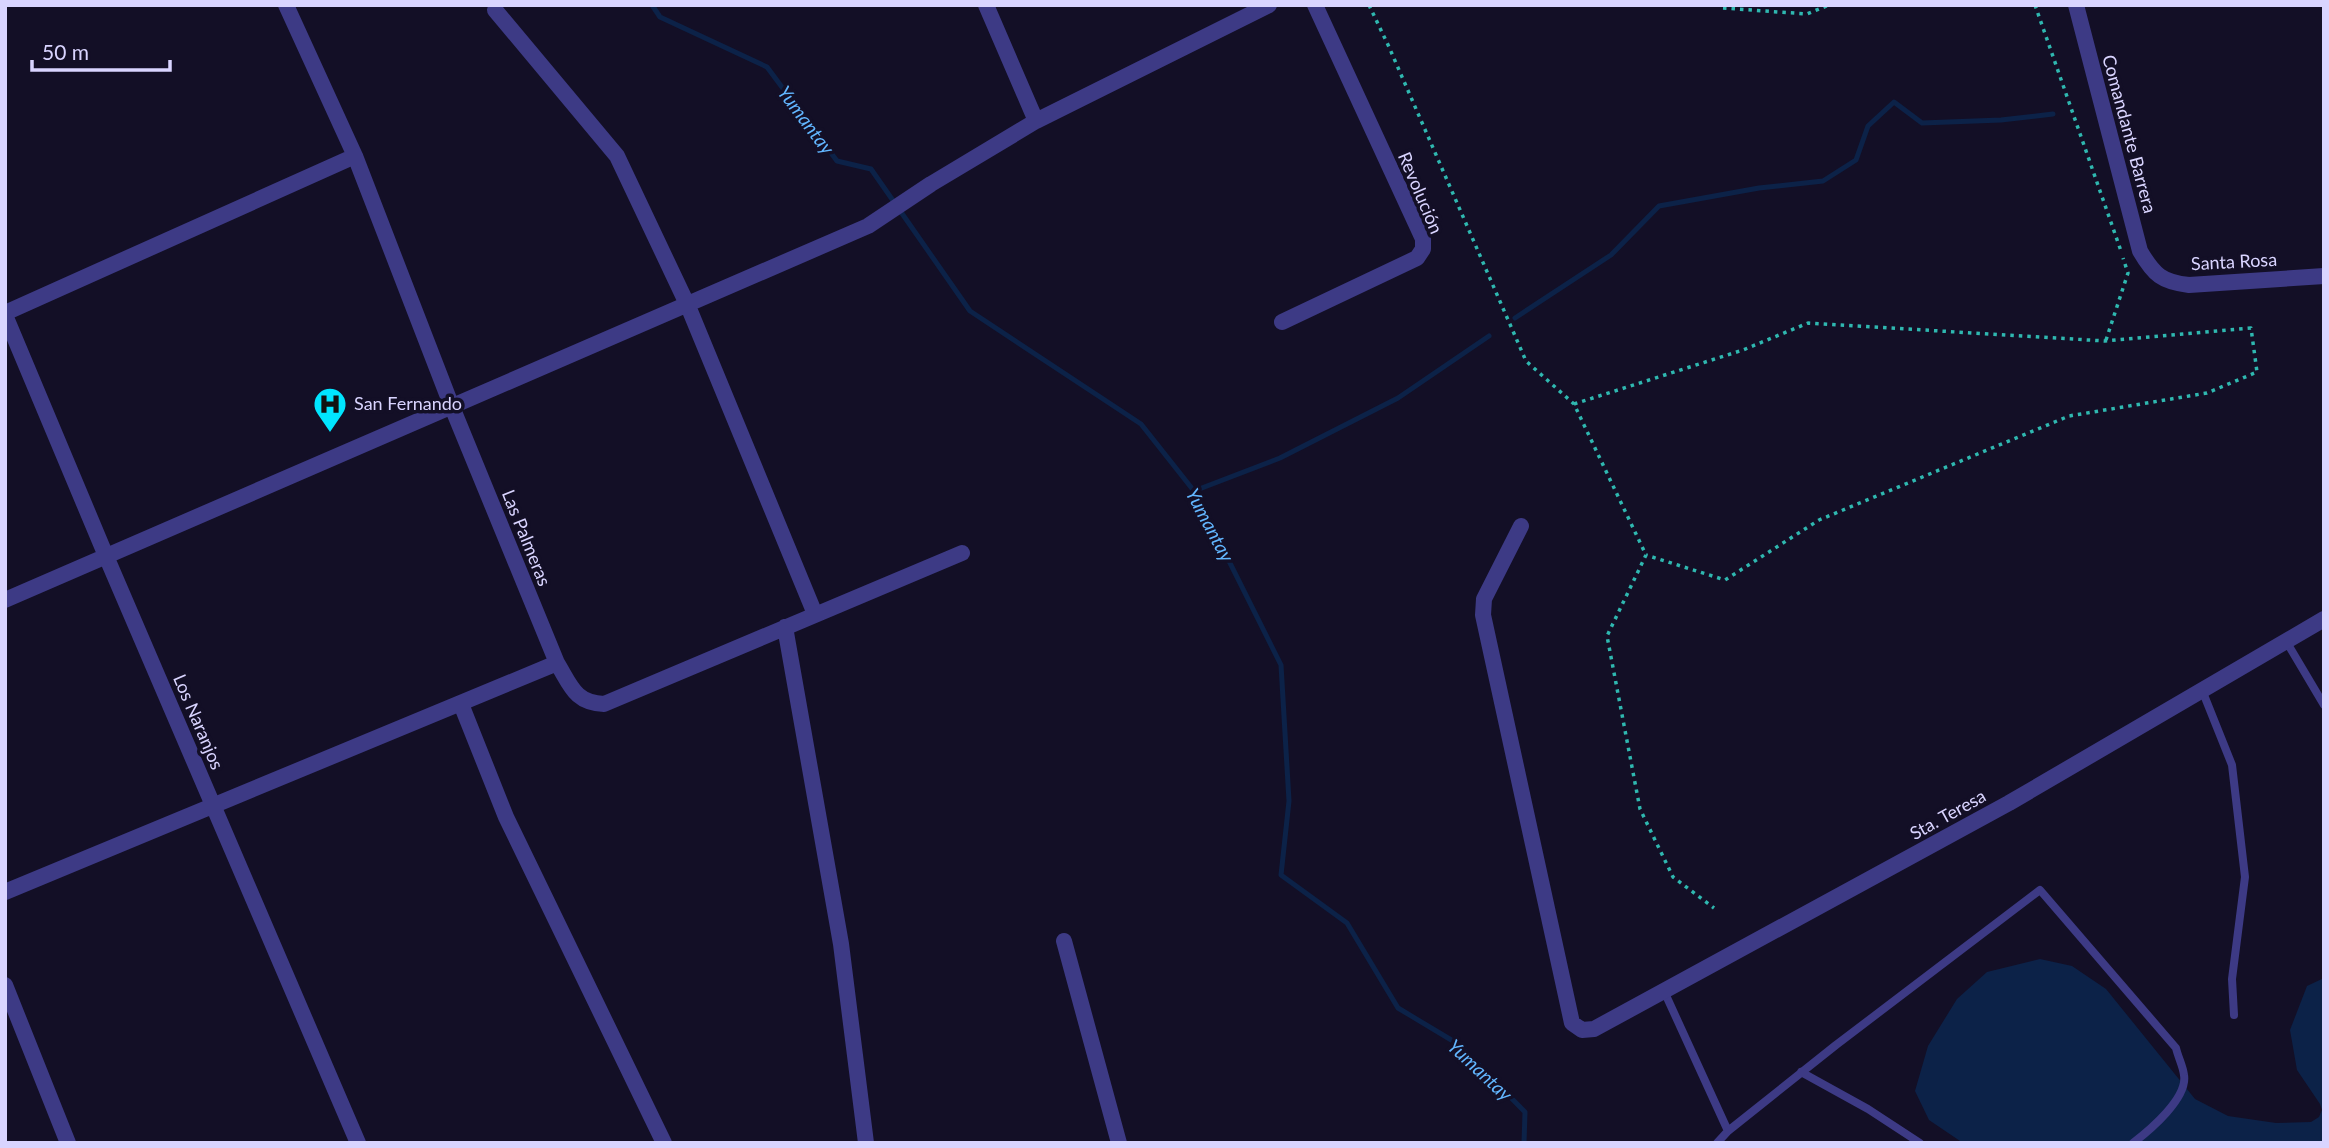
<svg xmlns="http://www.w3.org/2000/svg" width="2329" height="1148" viewBox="0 0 2329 1148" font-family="Lato,sans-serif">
<rect width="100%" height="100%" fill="#130f26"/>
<path fill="#0c2248" d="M2040 959 2072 966 2106 989 2195 1099 2228 1116 2276 1123 2311 1122 2319 1117 2322 1110 2320 1104 2297 1070 2290 1030 2307 986 2324 978V1143H1963L1929 1120 1915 1091 1928 1046 1957 999 1987 972Z"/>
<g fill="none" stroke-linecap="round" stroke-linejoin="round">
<path stroke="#0c2248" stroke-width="5" d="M652 5 660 17 767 67 837 161 871 169 970 311 1141 424 1194 491 1281 665 1289 801 1281 875 1347 923 1398 1008 1458 1044 1525 1112 1524 1143
M1515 318 1611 255 1659 206 1759 188 1823 181 1856 160 1868 126 1894 102 1922 123 2001 120 2053 114
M1194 491 1280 458 1398 398 1489 336"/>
<path stroke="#2fb8b0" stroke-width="3.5" stroke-dasharray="3.5 5" stroke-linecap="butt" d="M1369 5 1389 47 1526 361 1574 404 1646 555 1607 636 1640 809 1673 877 1714 908
M2035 5 2121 251
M1723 8 1807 14 1829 5
M2106 340 2128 273 2123 258
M1574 404 1743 350 1808 323 2105 341 2251 328 2257 372 2207 393 2069 416 1819 520 1725 580 1646 555"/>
<path stroke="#3d3a85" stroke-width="8" d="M2286 641 2324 705
M2202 690 2232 765 2245 877 2232 979 2234 1015
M1664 991 1728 1131 1717 1143
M1801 1072 1868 1109 1920 1143
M1728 1131 1836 1045 2040 890 2176 1048C2178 1057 2183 1066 2184 1075 2188 1098 2150 1130 2133 1143"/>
<path stroke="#3d3a85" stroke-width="16" d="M286 5 355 156 452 407 557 663C571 686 575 703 604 704L962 553
M986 5 1036 121
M2076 5 2140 251C2154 275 2162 282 2189 285L2324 276
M495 10 617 156 688 306 815 614
M5 313 355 156
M5 315 106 556 358 1143
M1282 322 1417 258 1423 249V239L1315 5
M1521 526 1484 599 1483 615 1572 1023 1582 1030 1594 1029 2009 803 2324 619
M5 600 868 226 931 184 1036 121 1269 5
M785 627 841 944 866 1143
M461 704 506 817 664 1143
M5 892 557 663
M1064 941 1119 1143
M5 985 68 1143"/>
</g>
<defs>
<symbol id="hospital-pin" viewBox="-11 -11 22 30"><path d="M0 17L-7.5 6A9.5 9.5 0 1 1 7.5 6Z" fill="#00e5ff" stroke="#130f26"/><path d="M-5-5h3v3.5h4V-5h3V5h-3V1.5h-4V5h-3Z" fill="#111"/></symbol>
</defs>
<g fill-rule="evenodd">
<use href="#hospital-pin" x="311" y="385" width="38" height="52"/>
</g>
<g text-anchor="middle" stroke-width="7" stroke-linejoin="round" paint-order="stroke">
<g font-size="18" fill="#d9d4ff" stroke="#130f26">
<text transform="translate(2129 134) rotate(75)" y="6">Comandante Barrera</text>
<text transform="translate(1420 193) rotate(67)" y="6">Revolución</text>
<text transform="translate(2234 262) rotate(-3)" y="6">Santa Rosa</text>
<text transform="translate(526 538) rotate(68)" y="6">Las Palmeras</text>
<text transform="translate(198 722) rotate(67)" y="6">Los Naranjos</text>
<text transform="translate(1948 815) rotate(-29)" y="6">Sta. Teresa</text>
</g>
<g font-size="18" fill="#d9d4ff" stroke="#130f26" text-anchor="start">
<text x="354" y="410">San Fernando</text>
</g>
<g font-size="19" font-style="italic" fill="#62b6ff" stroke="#130f26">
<text transform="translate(806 120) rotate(53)" y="7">Yumantay</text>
<text transform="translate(1210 525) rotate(62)" y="7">Yumantay</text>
<text transform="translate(1480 1070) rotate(43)" y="7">Yumantay</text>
</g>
</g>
<rect width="2329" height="1148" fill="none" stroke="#d9d4ff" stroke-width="14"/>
<path d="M32 60v10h138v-10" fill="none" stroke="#d9d4ff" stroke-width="3.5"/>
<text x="42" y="60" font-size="21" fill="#d9d4ff" stroke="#130f26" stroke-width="5" paint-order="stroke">50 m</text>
</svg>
